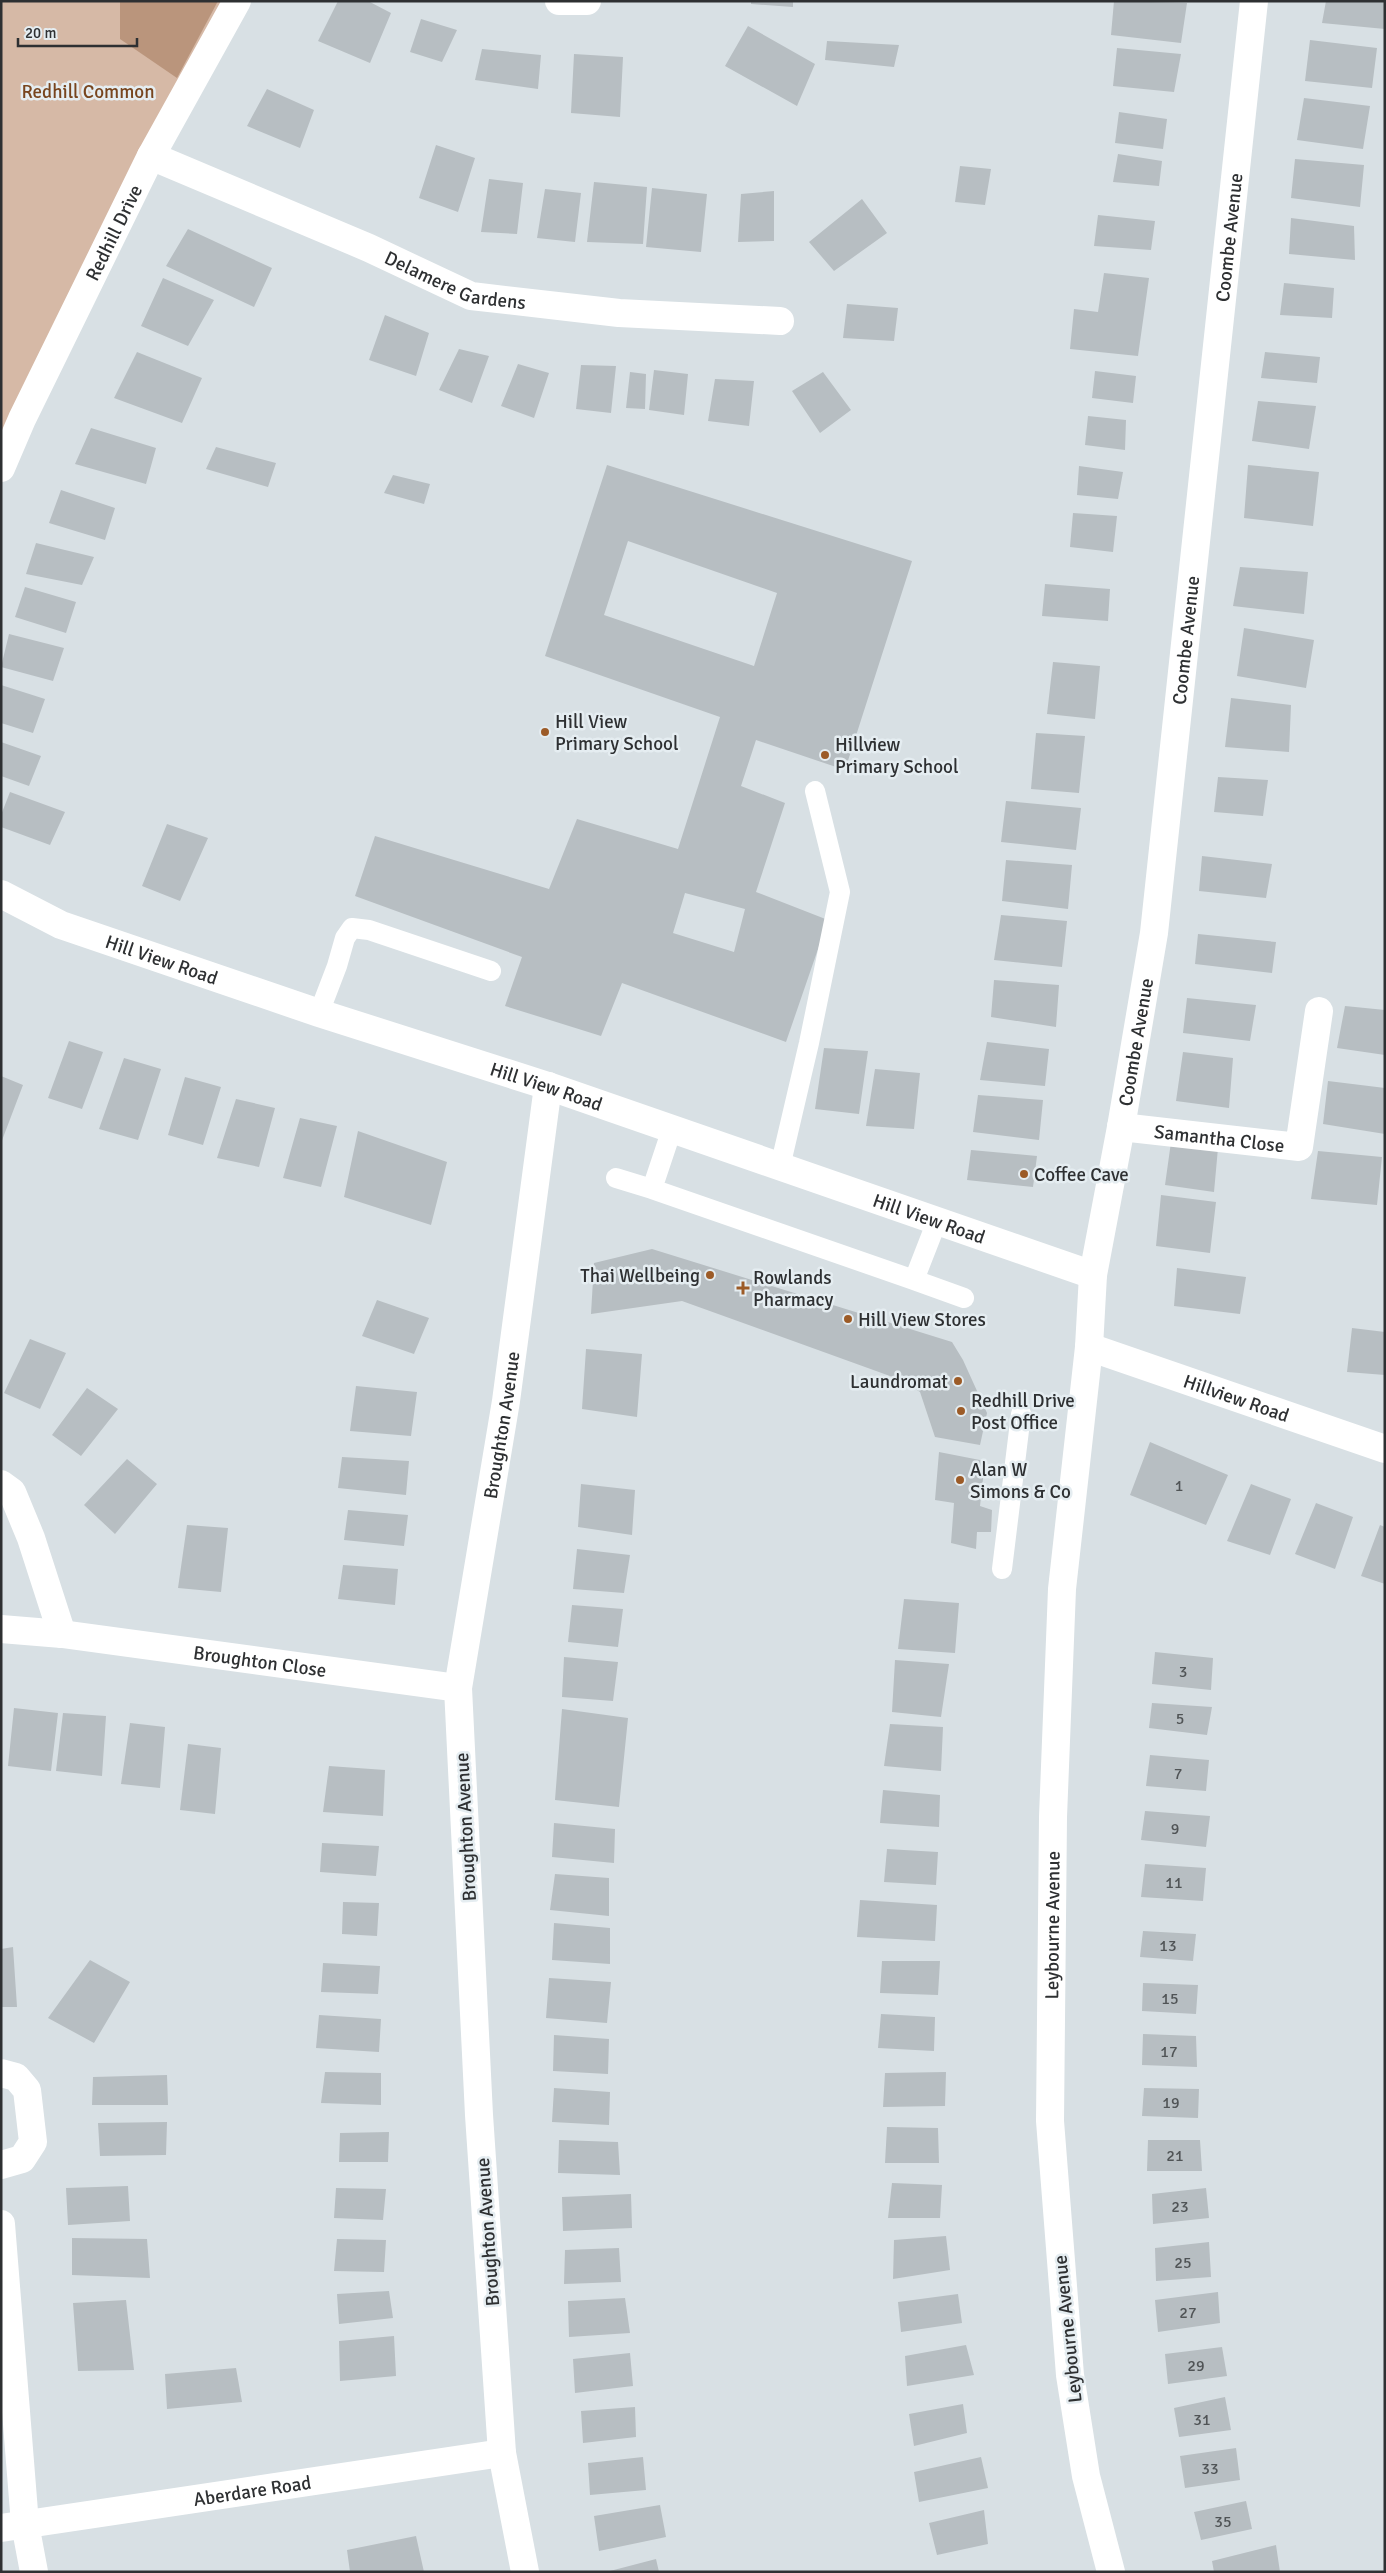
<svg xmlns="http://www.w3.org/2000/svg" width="1386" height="2573" viewBox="0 0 1386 2573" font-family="Signika,sans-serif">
<rect width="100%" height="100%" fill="#d8e0e4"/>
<path fill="#d6b9a6" d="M1 1H237L1 468Z"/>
<path fill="#ba957c" d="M120 1H218L177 78 120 39Z"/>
<path fill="#b7bec2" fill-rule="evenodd" d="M338 1H368L391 13 370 63 318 41Z
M751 1H793V7L751 4Z
M1114 1 1187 3 1181 43 1111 35Z
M1326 1H1385V29L1322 23Z
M421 19 457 30 442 62 410 52Z
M748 26 815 64 797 106 725 66Z
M1310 40 1377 48 1372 88 1305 81Z
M827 41 899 45 894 67 825 60Z
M1117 48 1181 54 1174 92 1113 86Z
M482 49 541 55 538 89 475 80Z
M574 54 623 57 620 117 571 113Z
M267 89 314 110 300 148 247 126Z
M1304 98 1370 106 1363 149 1297 140Z
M1119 112 1167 119 1163 149 1115 143Z
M436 145 475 158 458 212 419 198Z
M1118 154 1162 161 1159 186 1113 182Z
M1295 159 1364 165 1360 207 1291 198Z
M960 166 991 169 985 205 955 202Z
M489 179 523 183 517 234 481 232Z
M594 182 647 187 643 244 587 242Z
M652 188 707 194 701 252 646 247Z
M545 189 581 193 575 242 537 238Z
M774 191V241L738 242 741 194Z
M862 199 887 233 834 271 809 242Z
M1098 215 1155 221 1151 250 1094 246Z
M1291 218 1354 226 1355 260 1289 254Z
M188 229 272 268 254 307 166 266Z
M1104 273 1149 278 1138 356 1070 349 1074 309 1098 312Z
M163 278 214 300 188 346 141 326Z
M1284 283 1334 288 1332 318 1280 315Z
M847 304 898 308 894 341 843 338Z
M385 315 429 333 416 376 369 360Z
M459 349 489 356 472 403 439 390Z
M137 352 202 378 182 423 114 398Z
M1265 352 1320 357 1317 383 1261 378Z
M518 364 549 373 534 418 501 406Z
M581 365 616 366 611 413 576 409Z
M654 370 688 374 684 415 649 410Z
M1095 371 1136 376 1133 403 1092 398Z
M630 372 646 374 645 409 626 408Z
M823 372 851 410 820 433 792 391Z
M715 379 754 381 749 426 708 421Z
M1258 401 1316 406 1309 449 1252 441Z
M1088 416 1126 420 1125 450 1085 445Z
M91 428 156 448 146 484 75 464Z
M216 447 276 463 268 487 206 469Z
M607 465 912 561 845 770 756 740 741 786 785 803 756 892 828 920 786 1042 622 983 601 1036 505 1006 522 957 355 896 375 836 549 889 577 819 678 849 720 717 545 656ZM628 541 777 593 754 666 604 615ZM685 893 745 909 734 952 673 933Z
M1248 465 1319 472 1313 526 1244 518Z
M1079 466 1123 472 1118 499 1077 495Z
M393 475 430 484 424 504 384 493Z
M61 490 115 508 105 540 49 523Z
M1073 513 1117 516 1113 552 1070 547Z
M36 543 94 557 82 585 26 574Z
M1240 567 1308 572 1304 614 1233 606Z
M1045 584 1110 589 1108 621 1042 616Z
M25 587 76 602 66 633 15 617Z
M1244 628 1314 640 1306 688 1237 676Z
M9 634 64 648 53 681 1 667Z
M1053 662 1100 666 1095 719 1047 714Z
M1 685 45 699 33 733 1 723Z
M1231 698 1291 705 1289 752 1225 747Z
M1036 733 1085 736 1079 793 1031 789Z
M1 742 41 756 29 786 1 776Z
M1218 777 1268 780 1263 816 1214 812Z
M10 792 65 812 50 845 1 827V815Z
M1006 801 1081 808 1076 850 1001 842Z
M167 824 208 838 180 901 142 886Z
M1202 856 1272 864 1266 898 1199 891Z
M1006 860 1072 865 1068 909 1002 901Z
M1001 915 1067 921 1062 967 994 960Z
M1198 934 1276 942 1272 973 1195 964Z
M994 980 1059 985 1056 1027 991 1017Z
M1187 998 1256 1005 1250 1041 1183 1033Z
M1345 1006 1385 1010V1055L1337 1048Z
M69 1041 103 1052 82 1109 48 1098Z
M987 1042 1049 1049 1045 1086 980 1080Z
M824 1048 868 1051 859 1114 815 1109Z
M1183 1052 1233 1058 1229 1108 1176 1101Z
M124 1058 161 1069 138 1140 99 1129Z
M875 1069 920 1073 914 1129 866 1126Z
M1 1076 23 1085 1 1143Z
M185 1077 221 1087 203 1145 168 1135Z
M1328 1081 1385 1088V1134L1323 1124Z
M978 1095 1043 1100 1039 1140 973 1132Z
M236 1099 275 1108 259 1167 217 1158Z
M300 1118 337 1126 321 1187 283 1178Z
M358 1131 447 1162 431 1225 344 1197Z
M1171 1142 1218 1148 1214 1192 1165 1185Z
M971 1150 1037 1156 1033 1187 967 1180Z
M1318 1151 1382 1157 1377 1205 1311 1199Z
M1161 1195 1216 1202 1210 1253 1156 1246Z
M652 1249 952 1342 963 1360 987 1413 980 1445 935 1437 920 1392 901 1380 682 1301 591 1314 594 1263Z
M1177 1268 1246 1277 1240 1314 1174 1306Z
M377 1300 429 1318 414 1354 362 1336Z
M1352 1328 1385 1332V1375L1347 1372Z
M30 1339 66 1353 40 1409 4 1393Z
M586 1349 642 1354 637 1417 582 1409Z
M356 1386 417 1392 411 1436 350 1431Z
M87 1388 118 1409 81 1456 52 1435Z
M1150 1442 1228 1475 1206 1525 1130 1495Z
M939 1452 985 1461 980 1506 992 1510 991 1532H977L976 1549 951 1543 954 1503 935 1500Z
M342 1457 409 1461 406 1495 338 1488Z
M127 1459 157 1484 115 1534 84 1505Z
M581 1484 635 1490 632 1535 578 1527Z
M1251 1484 1291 1499 1270 1555 1227 1541Z
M1316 1503 1353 1517 1335 1569 1295 1554Z
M348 1510 408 1515 404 1546 344 1540Z
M187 1525 228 1528 221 1592 178 1588Z
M1380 1525 1385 1527V1584L1361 1576Z
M577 1549 630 1555 624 1593 573 1589Z
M343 1565 398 1569 395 1605 338 1599Z
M904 1599 959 1603 955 1653 898 1649Z
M572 1605 623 1609 618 1647 568 1642Z
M1155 1652 1213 1658 1211 1690 1152 1684Z
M564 1657 618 1662 613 1701 562 1697Z
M895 1660 949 1664 941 1717 892 1712Z
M1152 1703 1212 1707 1207 1735 1149 1728Z
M14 1708 58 1713 51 1771 8 1766Z
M562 1709 628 1718 619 1807 555 1800Z
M63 1713 106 1716 102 1776 56 1771Z
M130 1723 165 1727 160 1788 121 1784Z
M890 1724 943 1727 941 1771 884 1766Z
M188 1744 221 1748 215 1814 180 1810Z
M1150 1755 1209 1760 1206 1791 1146 1786Z
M329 1766 385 1770 383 1816 323 1812Z
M883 1790 940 1795 939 1827 880 1823Z
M1145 1811 1210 1816 1206 1847 1141 1840Z
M554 1823 615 1829 614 1863 552 1857Z
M322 1843 379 1846 376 1876 320 1872Z
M887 1849 938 1852 936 1885 884 1882Z
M1145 1864 1206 1868 1203 1901 1141 1897Z
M555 1874 609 1878V1916L550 1910Z
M860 1900 937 1905 935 1941 857 1937Z
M343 1902 379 1903 377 1936 342 1934Z
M554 1923 610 1928V1964L552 1960Z
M1143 1931 1196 1934 1193 1961 1140 1957Z
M13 1947 17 2007H1V1949Z
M90 1960 130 1982 94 2043 48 2018Z
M882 1961H940L938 1995 880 1993Z
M323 1963 380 1966 378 1994 321 1992Z
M549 1978 611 1982 607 2023 546 2018Z
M1143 1983 1198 1985 1196 2014 1142 2011Z
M881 2014 935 2017 934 2051 878 2048Z
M319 2015 381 2019 379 2052 316 2048Z
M1143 2034 1196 2036 1197 2067 1142 2065Z
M554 2035 609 2039 608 2074 553 2071Z
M325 2072 381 2073V2105L321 2103Z
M946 2072 945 2106 883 2107 885 2073Z
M167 2075 168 2105H92L93 2077Z
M554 2088 610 2092 609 2125 552 2122Z
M1144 2088 1199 2089 1198 2118 1142 2116Z
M167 2122 166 2155 100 2156 98 2123Z
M887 2127 938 2128 939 2163H885Z
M389 2132 388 2162H339L340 2133Z
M559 2140 618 2142 620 2175 558 2173Z
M1148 2140H1200L1202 2171H1147Z
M892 2183 942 2185 940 2218H888Z
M128 2186 130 2221 68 2225 66 2188Z
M336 2188 386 2189 383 2220 334 2218Z
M1206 2188 1209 2218 1153 2224 1152 2194Z
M631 2194 632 2228 563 2231 562 2197Z
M946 2236 950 2270 893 2279 894 2240Z
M72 2238 147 2239 150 2278 72 2275Z
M337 2239 386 2240 384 2272 334 2271Z
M1209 2242 1211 2277 1156 2281 1155 2248Z
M619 2248 621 2282 564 2284 565 2250Z
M389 2291 393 2318 339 2324 337 2294Z
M1218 2292 1220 2323 1158 2332 1155 2300Z
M958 2294 962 2323 901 2332 898 2302Z
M625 2298 630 2333 569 2337 568 2301Z
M126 2300 134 2370 78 2371 73 2303Z
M394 2336 396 2376 340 2381 339 2341Z
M966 2345 974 2375 907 2386 905 2356Z
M1222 2347 1227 2376 1168 2384 1165 2354Z
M630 2353 633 2386 575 2393 573 2359Z
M236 2368 242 2402 167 2409 165 2374Z
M1225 2397 1231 2430 1179 2437 1174 2408Z
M963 2404 967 2433 914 2446 909 2414Z
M635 2407 636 2437 583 2443 581 2411Z
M1236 2448 1240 2480 1185 2488 1180 2456Z
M643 2457 646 2490 590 2495 588 2463Z
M981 2457 988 2488 919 2502 914 2472Z
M1246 2501 1252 2529 1201 2540 1194 2512Z
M660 2505 666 2537 599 2551 594 2516Z
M984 2510 988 2544 937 2555 929 2523Z
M416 2536 424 2572H350L347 2550Z
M1276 2545 1280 2572H1214L1212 2561Z
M656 2559 659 2572H610V2571Z"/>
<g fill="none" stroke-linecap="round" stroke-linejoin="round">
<path stroke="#fff" stroke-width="20" d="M319 1013 337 966 345 938 352 928 369 930 491 971
M672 1129 652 1189 914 1280 937 1221
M780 1167 809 1043 840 892 815 791
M616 1178 652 1189
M914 1280 964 1298
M1002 1569 1021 1414"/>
<g stroke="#fff" stroke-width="28">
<path d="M559 1H587"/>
<path id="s1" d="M151 156 369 248 471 296 619 313 780 321"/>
<path id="s2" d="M1 468 22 419 151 156 237 1"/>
<path id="s3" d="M1 894 61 925 319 1013 548 1086 1093 1275"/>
<path id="s4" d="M1121 1127 1299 1147 1319 1011"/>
<path id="s5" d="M1089 1347 1385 1449"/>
<path d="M1 1484 12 1492 31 1538 62 1634"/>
<path id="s6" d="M1 1629 62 1634 458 1688"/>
<path d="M1 2073 16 2077 27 2090 33 2142 22 2159 1 2165"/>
<path d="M1 2224 25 2524 34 2572"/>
<path id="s7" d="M1 2528 502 2453"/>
<path id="s8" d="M525 2572 502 2453 479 2115 458 1688 506 1401 548 1086"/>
</g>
<path stroke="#fff" stroke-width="28" id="s9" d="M1111 2572 1086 2476 1070 2375 1050 2121 1053 1817 1062 1589 1089 1347 1093 1275 1121 1127 1154 933 1254 1"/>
</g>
<g fill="#9c5b27" stroke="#e5edf1" stroke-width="2">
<circle cx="545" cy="732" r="5"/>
<circle cx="825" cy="755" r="5"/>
<circle cx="1024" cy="1174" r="5"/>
<circle cx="710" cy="1275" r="5"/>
<path d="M740.5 1280.5h5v5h5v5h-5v5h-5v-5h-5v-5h5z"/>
<circle cx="848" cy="1319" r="5"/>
<circle cx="958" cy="1381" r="5"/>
<circle cx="961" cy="1411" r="5"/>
<circle cx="960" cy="1480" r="5"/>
</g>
<g text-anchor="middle" stroke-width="5" stroke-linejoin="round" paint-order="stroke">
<g font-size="16" fill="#505456">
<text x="1179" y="1491">1</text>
<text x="1183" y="1677">3</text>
<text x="1180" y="1724">5</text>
<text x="1178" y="1779">7</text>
<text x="1175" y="1834">9</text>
<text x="1174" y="1888">11</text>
<text x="1168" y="1951">13</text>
<text x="1170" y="2004">15</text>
<text x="1169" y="2057">17</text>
<text x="1171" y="2108">19</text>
<text x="1175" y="2161">21</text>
<text x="1180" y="2212">23</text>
<text x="1183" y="2268">25</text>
<text x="1188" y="2318">27</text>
<text x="1196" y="2371">29</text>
<text x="1202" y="2425">31</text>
<text x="1210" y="2474">33</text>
<text x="1223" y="2527">35</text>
</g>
<g font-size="19" fill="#78451e" stroke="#e5edf1">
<text x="88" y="98">Redhill Common</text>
</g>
<g font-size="19" fill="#2e3032" stroke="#e5edf1">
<text dy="7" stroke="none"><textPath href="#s2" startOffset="261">Redhill Drive</textPath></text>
<text dy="7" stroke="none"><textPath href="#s9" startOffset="2351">Coombe Avenue</textPath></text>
<text dy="7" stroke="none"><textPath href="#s1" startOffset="330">Delamere Gardens</textPath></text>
<text dy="7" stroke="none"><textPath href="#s9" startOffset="1946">Coombe Avenue</textPath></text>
<text dy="7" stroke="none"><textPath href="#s3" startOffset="174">Hill View Road</textPath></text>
<text dy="7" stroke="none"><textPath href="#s9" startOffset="1541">Coombe Avenue</textPath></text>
<text dy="7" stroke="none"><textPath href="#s3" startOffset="579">Hill View Road</textPath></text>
<text dy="7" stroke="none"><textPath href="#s4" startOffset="99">Samantha Close</textPath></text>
<text dy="7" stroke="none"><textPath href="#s3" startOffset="984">Hill View Road</textPath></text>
<text dy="7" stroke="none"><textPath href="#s5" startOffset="156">Hillview Road</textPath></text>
<text dy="7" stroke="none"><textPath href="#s8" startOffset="1154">Broughton Avenue</textPath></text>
<text dy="7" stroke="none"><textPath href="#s6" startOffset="261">Broughton Close</textPath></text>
<text transform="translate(465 1827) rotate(-93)" y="7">Broughton Avenue</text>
<text dy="7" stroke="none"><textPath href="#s9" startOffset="652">Leybourne Avenue</textPath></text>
<text transform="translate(487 2232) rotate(-94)" y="7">Broughton Avenue</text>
<text transform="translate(1067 2329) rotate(-96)" y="7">Leybourne Avenue</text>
<text dy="7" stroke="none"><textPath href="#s7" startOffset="254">Aberdare Road</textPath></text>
</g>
<g font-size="19" fill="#2e3032" stroke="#e5edf1" text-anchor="start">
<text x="555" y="728">Hill View<tspan x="555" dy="22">Primary School</tspan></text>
<text x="835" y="751">Hillview<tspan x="835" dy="22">Primary School</tspan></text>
<text x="1034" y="1181">Coffee Cave</text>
<text x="700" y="1282" text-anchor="end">Thai Wellbeing</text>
<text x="753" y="1284">Rowlands<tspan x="753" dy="22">Pharmacy</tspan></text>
<text x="858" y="1326">Hill View Stores</text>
<text x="948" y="1388" text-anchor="end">Laundromat</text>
<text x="971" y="1407">Redhill Drive<tspan x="971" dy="22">Post Office</tspan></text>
<text x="970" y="1476">Alan W<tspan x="970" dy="22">Simons &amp; Co</tspan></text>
</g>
</g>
<rect width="1386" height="2573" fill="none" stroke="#2e3032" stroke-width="5"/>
<path d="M18 38v8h119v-8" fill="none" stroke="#2e3032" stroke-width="2.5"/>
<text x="25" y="38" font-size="15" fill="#2e3032" stroke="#e5edf1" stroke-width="4" paint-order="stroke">20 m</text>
</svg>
